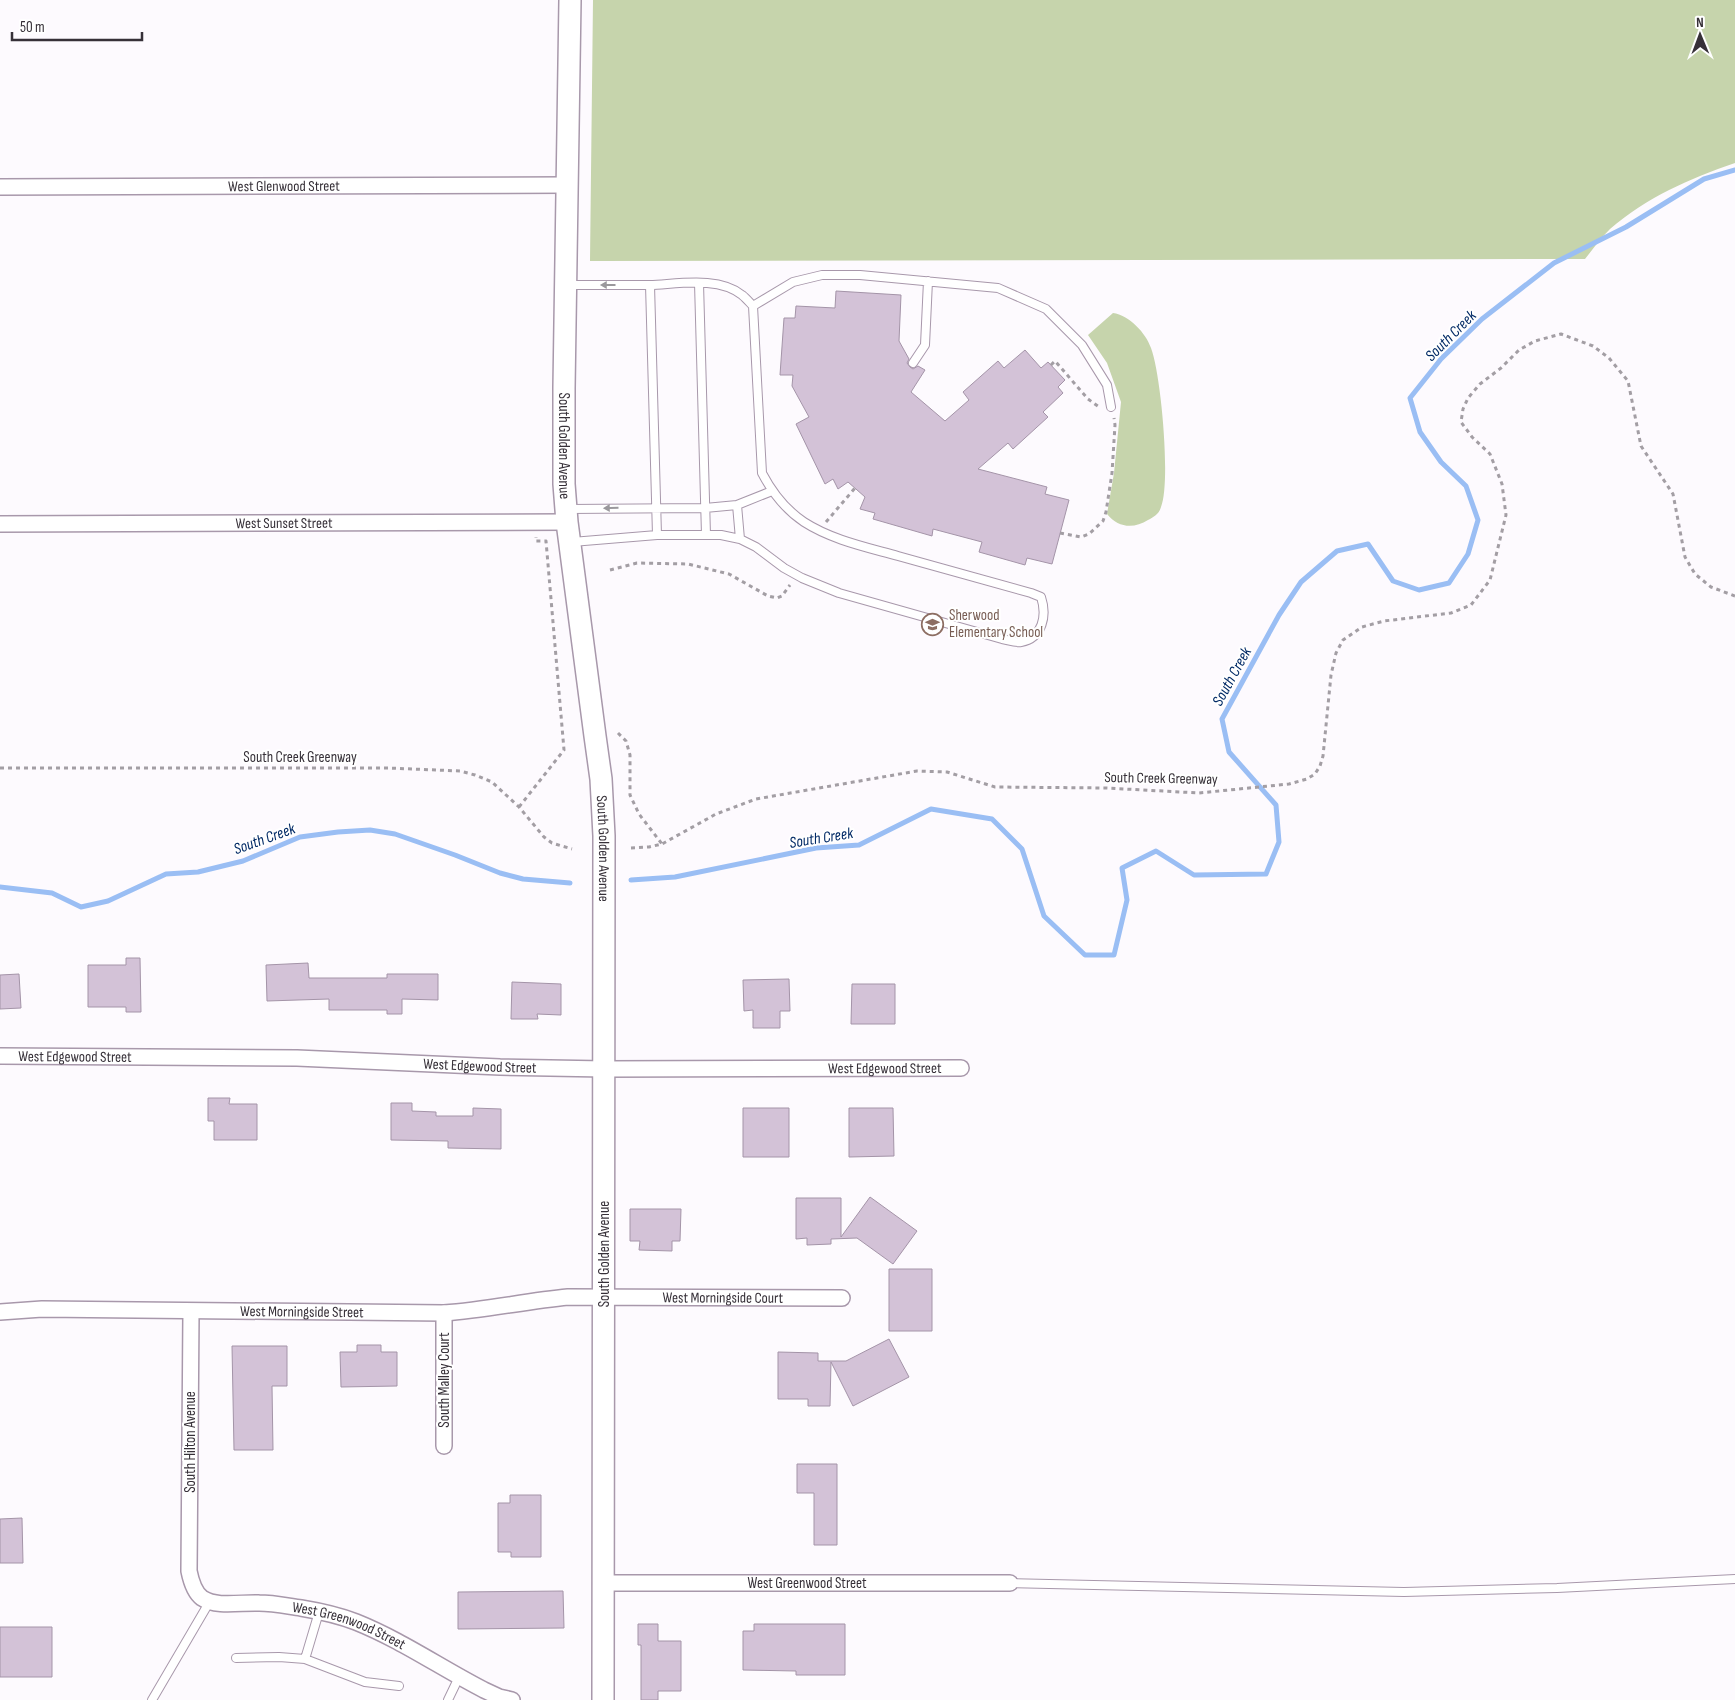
<svg xmlns="http://www.w3.org/2000/svg" width="1735" height="1700" viewBox="0 0 1735 1700" font-family="'Sofia Sans Condensed',sans-serif">
<rect width="100%" height="100%" fill="#fdfafe"/>
<path fill="#c6d4ac" d="M593 0H1735V163C1689 179 1647 197 1610 229 1601 238 1593 249 1585 259L590 261Z
M1113 313C1129 315 1146 333 1151 348 1161 374 1171 482 1161 507 1159 514 1154 517 1148 520 1134 529 1118 528 1107 514L1114 473 1121 402 1107 363 1088 335Z"/>
<g fill="none" stroke-linecap="round" stroke-linejoin="round">
<path stroke="#9abef4" stroke-width="5" d="M631 880 675 877 816 848 859 845 931 809 992 819 1022 849 1044 916 1085 955H1114L1127 900 1122 868 1156 851 1194 875 1266 874 1279 842 1276 805 1229 752 1222 719 1279 615 1301 582 1337 551 1368 544 1393 581 1419 590 1449 583 1468 554 1478 520 1466 486 1441 462 1420 432 1410 398 1441 359 1482 319 1554 263 1626 227 1704 179 1735 170
M0 887 52 893 81 907 108 901 166 874 198 872 243 861 300 837 338 832 370 830 395 834 455 855 500 873 523 879 570 883"/>
</g>
<path fill="#d3c2d7" stroke="#a494a8" d="M836 291 901 295 899 341 909 359 907 363 910 367 913 369 918 366 925 370 911 392 945 421 969 400 963 392 998 361 1004 368 1025 350 1041 368 1048 362 1065 380 1058 387 1063 393 1043 412 1048 417 1013 449 1008 443 978 469 1047 487 1045 494 1069 500 1052 564 1027 558 1025 565 979 552 982 542 933 529 932 536 873 519 875 513 860 509 865 497 848 482 838 489 833 479 825 484 796 424 809 417 792 386 793 375H780L784 318H795L796 306 835 308Z
M126 958H140L141 1012H126V1007H88V965H126Z
M308 963 309 978H387V974H438V1000L402 999V1014H387V1010H329V999L267 1001 266 965Z
M19 974 21 1008 0 1009V975Z
M789 979 790 1011H780V1028H753V1010L744 1011 743 980Z
M512 982 561 984V1015L537 1014 538 1019H511Z
M852 984H895V1024H851Z
M208 1098H230L229 1104H257V1140H214V1121H208Z
M391 1103H412V1111L436 1112V1116H473V1108L501 1109V1149L448 1148V1141L391 1140Z
M743 1108H789V1157H743Z
M849 1108H893L894 1156 849 1157Z
M870 1197 917 1231 893 1264 857 1238 831 1239V1244L807 1245V1238L796 1239V1198H841V1237Z
M630 1209H681L680 1241H672V1251L639 1250 640 1241H630Z
M889 1269H932V1331H889Z
M889 1339 909 1377 853 1406 831 1362 830 1406H808V1399H778V1352L818 1353V1361H846Z
M357 1345H381V1352H397V1386L341 1387 340 1352H357Z
M232 1346H287V1386H272L273 1450H234Z
M797 1464H837V1545H814V1493H797Z
M510 1495H541V1557H511V1552H498V1503H510Z
M22 1518 23 1563H0V1519Z
M563 1591 564 1628 458 1629V1592Z
M638 1624H658V1641H681V1691H658V1700H641V1645H638Z
M754 1624H845V1675H796V1671L743 1670V1631H754Z
M0 1627H52V1677H0Z"/>
<g fill="none" stroke-linecap="round" stroke-linejoin="round">
<defs>
<path id="lane" d="M699 283 706 535
M567 285H650
M753 306 793 282 822 275H860L998 288 1046 309 1082 345 1107 385 1111 407
M913 363 925 345 928 281
M737 505 740 539
M568 509 705 508 737 505 772 491
M572 542 657 535H721L740 539 756 547 784 568 802 578 839 593 1002 639C1008 640 1016 643 1021 642 1043 638 1047 615 1041 597L1031 593C987 581 942 568 898 556 866 547 832 540 804 522 786 510 772 492 762 473L753 306C750 303 746 298 742 295 719 276 678 284 650 285L657 535
M1010 1583 1404 1592 1557 1588 1735 1579
M236 1658 279 1657 305 1659 365 1682 399 1686
M305 1659 319 1612
M152 1700 210 1601
M448 1700 459 1677"/>
<g id="street">
<path id="s1" d="M0 187 568 185"/>
<path id="s2" d="M0 524 567 522"/>
<path id="s3" d="M0 1056 297 1058 500 1067 605 1069 961 1068"/>
<path id="s4" d="M0 1312 42 1309 444 1313C486 1310 526 1301 568 1297L842 1298"/>
<path id="s5" d="M191 1312 189 1571C191 1581 194 1592 202 1598 217 1608 242 1602 259 1603 273 1603 287 1606 301 1608 319 1611 338 1615 356 1622 401 1640 441 1668 484 1690L499 1697 512 1700"/>
<path d="M444 1313V1446"/>
<path id="s6" d="M603 1583H1010"/>
</g>
<g id="secondary">
<path id="s7" d="M570 0 564 388V484L567 522 595 736 601 779 604 836 603 1700"/>
</g>
</defs>
<use href="#lane" stroke="#a898ab" stroke-width="10"/>
<use href="#street" stroke="#a898ab" stroke-width="18"/>
<use href="#secondary" stroke="#a898ab" stroke-width="24"/>
<path stroke="#a39ea4" stroke-width="3" stroke-dasharray="4 4" stroke-linecap="butt" d="M1051 365 1055 361 1088 399 1099 407
M826 522 855 488
M1060 533 1081 537 1089 534 1103 521 1106 512 1112 473 1115 425 1114 418
M610 570 637 563 688 564 729 574 768 596 777 598 782 596 790 585
M618 733 626 741 630 755V795L639 814 662 844
M0 768H389L460 771 475 775 492 782 519 807 544 837 552 843 572 849
M519 807 564 750 546 541H536V537
M631 848 649 847 662 844 716 814 756 799 917 771 947 772 995 787 1106 788 1199 793 1289 784 1307 779 1315 774 1320 766 1323 756 1331 675 1336 653 1343 640 1362 627 1384 621 1451 613 1471 605 1490 580 1506 515 1502 484 1490 454 1472 437 1461 422 1463 409 1468 398 1480 384 1501 368 1519 350 1535 341 1561 334 1593 346 1609 358 1628 381 1641 446 1673 494 1685 557 1695 574 1711 587 1735 596"/>
<use href="#lane" stroke="#fff" stroke-width="8"/>
<use href="#street" stroke="#fff" stroke-width="15"/>
<use href="#secondary" stroke="#fff" stroke-width="21"/>
</g>
<defs><path id="oneway-solid" d="M-6-.8H1V-3.2L6.5 0L1 3.2V.8H-6Z" transform="scale(1.25)"/></defs>
<g fill="#9a989c">
<use href="#oneway-solid" transform="translate(608 285) rotate(180)"/>
<use href="#oneway-solid" transform="translate(611 508) rotate(179)"/>
</g>
<defs>
<symbol id="school-ring" viewBox="-11 -11 22 22"><circle r="9.5" fill="#fff" stroke="#8d6e63" stroke-width="1.5"/><path d="M0-5L7-2L0 1L-7-2ZM-4 1L0 2.5L4 1V4Q0 6-4 4Z" fill="#8d6e63"/></symbol>
</defs>
<g fill-rule="evenodd">
<use href="#school-ring" x="920" y="612" width="25" height="25"/>
</g>
<g text-anchor="middle" stroke-width="4" stroke-linejoin="round" paint-order="stroke">
<g font-size="15" fill="#363038" stroke="#fff">
<text dy="5" stroke="none"><textPath href="#s1" startOffset="284">West Glenwood Street</textPath></text>
<text dy="5" stroke="none"><textPath href="#s7" startOffset="446">South Golden Avenue</textPath></text>
<text dy="5" stroke="none"><textPath href="#s2" startOffset="284">West Sunset Street</textPath></text>
<text x="300" y="762">South Creek Greenway</text>
<text transform="translate(1161 778) rotate(1)" y="5">South Creek Greenway</text>
<text dy="5" stroke="none"><textPath href="#s7" startOffset="851">South Golden Avenue</textPath></text>
<text dy="5" stroke="none"><textPath href="#s3" startOffset="75">West Edgewood Street</textPath></text>
<text dy="5" stroke="none"><textPath href="#s3" startOffset="480">West Edgewood Street</textPath></text>
<text dy="5" stroke="none"><textPath href="#s3" startOffset="885">West Edgewood Street</textPath></text>
<text transform="translate(604 1254) rotate(-90)" y="5">South Golden Avenue</text>
<text dy="5" stroke="none"><textPath href="#s4" startOffset="724">West Morningside Court</textPath></text>
<text dy="5" stroke="none"><textPath href="#s4" startOffset="302">West Morningside Street</textPath></text>
<text transform="translate(444 1380) rotate(-90)" y="5">South Malley Court</text>
<text transform="translate(190 1442) rotate(-90)" y="5">South Hilton Avenue</text>
<text dy="5" stroke="none"><textPath href="#s6" startOffset="204">West Greenwood Street</textPath></text>
<text dy="5" stroke="none"><textPath href="#s5" startOffset="441">West Greenwood Street</textPath></text>
</g>
<g font-size="15" fill="#785e54" stroke="#fff" text-anchor="start">
<text x="949" y="620">Sherwood<tspan x="949" dy="17">Elementary School</tspan></text>
</g>
<g font-size="16" font-style="italic" fill="#002965" stroke="#fff">
<text transform="translate(1450 335) rotate(-45)" y="6">South Creek</text>
<text transform="translate(1231 676) rotate(-61)" y="6">South Creek</text>
<text transform="translate(821 837) rotate(-9)" y="6">South Creek</text>
<text transform="translate(264 838) rotate(-20)" y="6">South Creek</text>
</g>
</g>
<g transform="translate(1700 35) rotate(359)" stroke="#ffffff" stroke-width="4" paint-order="stroke">
<path d="M0-4L9 19L0 12L-9 19Z" fill="#363038"/>
<text y="-8" font-size="14" font-weight="bold" text-anchor="middle" fill="#363038">N</text>
</g>
<path d="M12 32v8h130v-8" fill="none" stroke="#363038" stroke-width="2.5"/>
<text x="20" y="32" font-size="15" fill="#363038" stroke="#ffffff" stroke-width="4" paint-order="stroke">50 m</text>
</svg>
